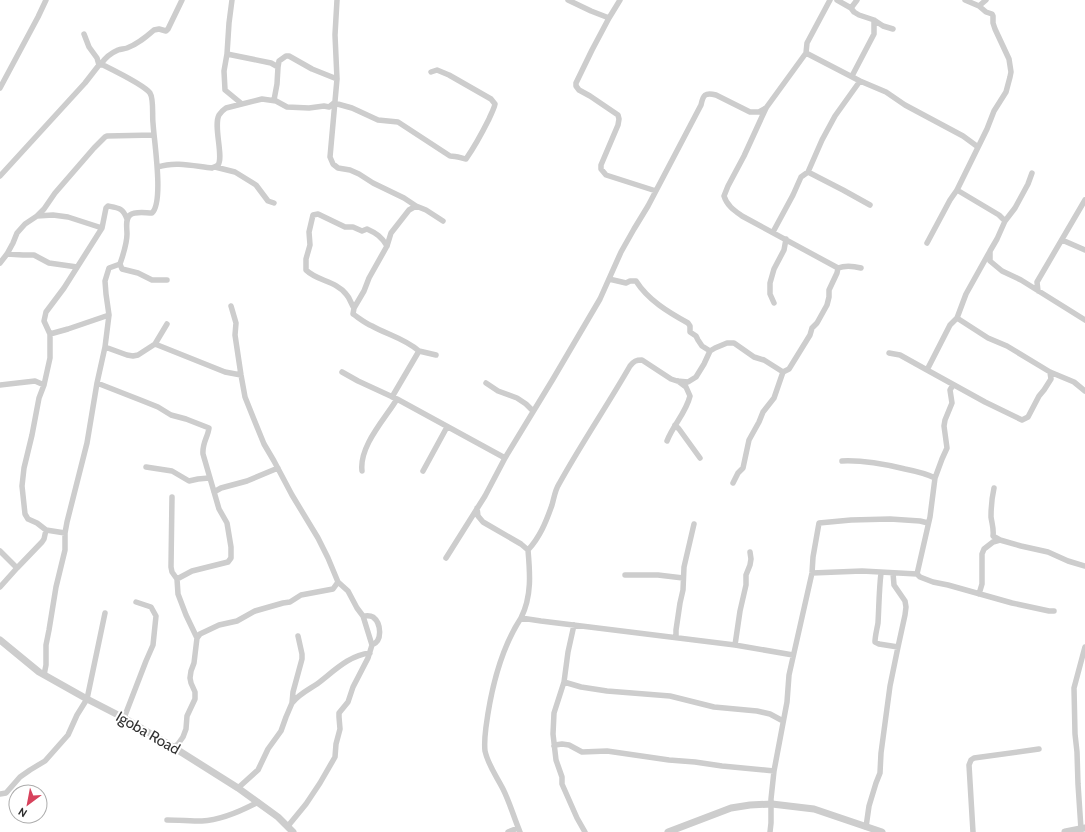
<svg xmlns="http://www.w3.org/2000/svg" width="1085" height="832" viewBox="0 0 1085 832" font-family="Cabin,sans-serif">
<rect width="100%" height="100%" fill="#fff"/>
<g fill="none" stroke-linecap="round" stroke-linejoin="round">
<path stroke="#cdcdcd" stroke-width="5.5" d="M232 0 229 23 227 54 224 71 225 90 242 104
M337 0 335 35 337 79 330 157 333 164 338 168 350 170 359 174 373 183 404 198 416 206
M568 0 591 11 609 18
M620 0 609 18 592 50 576 83V86L579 90 590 96 618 115 619 119 618 125 601 165V169L606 175 656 191
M830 0 807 43 806 53 766 108 744 156 728 186 724 196C727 206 735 211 742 216L838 268C846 265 853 266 861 268
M837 0 851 8 854 12 859 15 874 20 883 26 893 29
M979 6 986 0
M851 8 857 0
M84 34 89 47 97 58 99 65
M806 53 860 81 886 92 905 105 963 136 978 147
M227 54 271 63 278 67 279 61 286 56H289L312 69 337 79
M101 64C105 58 111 53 118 50 121 49 124 49 127 48 138 44 146 37 154 30L159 29 166 31 168 29 182 0
M852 76 874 34V20
M0 88 38 17 46 0
M274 100 277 84 278 67
M158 167C175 161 194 166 212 168 214 167 216 167 218 165 224 157 213 126 219 115 221 112 223 110 226 108L262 99 276 101 287 107 309 108 324 106 329 107 334 103 352 108 378 120 398 122 450 156C456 156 461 158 466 159 475 146 482 133 489 119 491 114 494 109 495 104L491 99 449 75 437 70 431 72
M215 167 235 172 256 185 268 201 274 203
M808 172 822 140 835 116 860 81
M1032 173 1028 184 1015 208 1005 221 997 239 990 251V261L1002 271 1021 280 1085 320
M0 176 85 83 99 65H103C113 70 144 85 150 93 154 99 152 115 153 123 154 141 164 202 152 213 145 213 135 211 130 215 125 219 127 228 127 234 127 244 123 255 120 264L122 269 138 273 152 280H167
M957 190 999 215 1005 221
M37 216 53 215 68 217 102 228
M773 232 793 195 801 177 808 172 843 190 870 205
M1062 240 1085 250
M927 243 950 200 957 190 987 129 994 111 1006 92 1010 77 1011 72 1009 59 995 29 993 23V16L992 14 986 12 979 6 965 0
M990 251 966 294 957 318 988 338 1007 346 1050 372 1074 382 1085 391
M7 254 23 255H34L49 263 77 267
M0 263 7 254 13 243 17 233 25 224 37 216 44 209 55 193 94 148 105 137 107 136 154 135
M609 279 626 283 630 281H636C648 300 668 312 688 323L690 326V332L696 336 698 340 702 346 710 351
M1038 291 1037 282 1085 200
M774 303 770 294V283L774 269 784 250 786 239
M231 306 236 323 235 335 241 375 245 397 253 417 264 444 274 461 292 495 318 538 328 558 338 582 348 591 357 608 363 616 372 645 368 658 353 687 348 702 339 713V717L340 729 336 744 335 757 320 783 306 804 288 826
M354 308C351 304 350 298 346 294 336 281 317 281 306 270V259L310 245 309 232 313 215 318 214 345 227H353L362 231 367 229C376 233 382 237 387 246
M50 334 44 321 46 312 64 288 102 228 106 208 108 206C119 208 123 208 127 219
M155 344 225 372 241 375
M105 347 127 355 133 356 138 355 155 344 167 324
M419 351 436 355
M889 353 900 355 927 370 950 325 957 318
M927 370 985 402 1022 420 1028 417 1039 396 1044 390 1051 379 1050 372
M342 372 358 381 397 399 505 458
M97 383 143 401 158 407 171 415 186 419 209 428C208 437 202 443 203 454L219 509 227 523 231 547V558L228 562 192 571 177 579
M486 383 498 391 517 398 526 404 533 411
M0 385 35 381 44 385
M392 397 419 351C404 338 388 335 372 326 365 323 359 318 353 314L354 308 364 291 369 278 387 246 391 233 409 210 416 206 426 210 443 221
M675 425 679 429 700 458
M667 441C673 425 686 413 690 396L686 387 678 381
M842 461C863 460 884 464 905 469 915 471 925 473 935 478
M146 467 172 471 189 481 198 479 209 478
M362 471C359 446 385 419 397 399
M423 471 447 427
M733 483 738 473 743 468 749 440 759 422 763 412 774 398 783 372 789 369 810 335 812 328 817 323 827 305 829 297V290L837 273 838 268
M994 488C992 497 991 507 991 517 992 524 994 529 993 536L1000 540
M214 492 221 488 247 481 278 468
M172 497 171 567 172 572 177 579 178 594 186 615 197 638
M477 508 478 516 483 522 521 544 528 550C530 573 532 596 521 618L541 621 735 645 793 655
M46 530 65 533
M528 550C540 537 546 522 552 505 554 498 555 490 559 484 581 444 607 406 630 366 634 361 636 360 642 360L671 379 677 381 688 382 696 377 704 364 710 351 715 348 727 343H734L754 357 764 360 783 372
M0 551 17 568
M446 558 485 496 505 458 553 379 600 299 621 252 634 229 648 206 701 105C703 95 705 92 716 95L750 112H759L766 108
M812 573 862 571 917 574 920 577 933 582 948 585 1012 603 1049 611H1054
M881 573C879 590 879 606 878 623 877 629 875 636 875 642L879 644 898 647
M917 574 930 517 935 478 942 459 947 448 944 426 945 420 952 403 950 390 953 385
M625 575H658L683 578
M0 587 17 568 42 542 44 539 46 530 37 523 28 519 25 514 22 486 24 468 32 435 39 398 44 385 50 358V334L68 329 109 315
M979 594 982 584V554L984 549 993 542 1000 540 1021 546 1048 552 1068 561 1085 566
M363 616C366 616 370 615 373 617 381 623 383 641 372 645
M574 625 568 652 564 682 554 713 553 734 556 760 562 777V784L577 818 585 832
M676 637V630L680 603 683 590 684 567 694 524
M735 645 740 611 746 585V575L750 565 751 559 750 552
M44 675 46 665V645L49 630 56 587 65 550V533L67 522 87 443 97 383 105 347 109 315 106 294 105 281 109 268 120 264
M564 682 581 687 607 691 670 696 714 707 757 711 770 714 783 721
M292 703C299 694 308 690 317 684 333 672 349 655 370 653
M124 718 146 661 153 645 156 616 151 607 136 602
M554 746 555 745 562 744 569 745 582 752 607 751 669 760 695 762 722 766 774 771
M173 747 178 744 183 737 186 729 187 716 195 699V692L191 683 190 678 191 671 194 663 197 638 200 634 219 625 237 621 255 611 283 603 290 602 301 595 333 589 338 582
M238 788 258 770 268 749 281 731 286 717 292 703 293 692 302 659V654L298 636
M0 794 6 793 20 777 30 770 45 761 68 735 77 715 87 699 105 613
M167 820C179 820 190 821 202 821 221 820 241 811 258 802
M866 827 869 806 876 783 880 773 881 753 890 686 898 647 905 615 906 607 905 601 894 585 893 573
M1081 829 1078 784 1077 752 1075 734 1074 688 1085 647
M508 832 518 828
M520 832C514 818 510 803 503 789 497 777 488 765 485 751 484 742 485 735 486 727 491 689 500 650 521 618
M770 832 771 823V799L774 771 787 702 789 675 812 573 813 557 819 523 851 520 890 519 920 521 928 523
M973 832 969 765 971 760 974 758 1039 749"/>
<path stroke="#cdcdcd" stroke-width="7" d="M0 640 39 672 87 699 124 718 173 747 238 788 278 817 293 832
M668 832 731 808 750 805 772 804 814 809 882 832
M1065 832 1085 828"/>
</g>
<g text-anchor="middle" stroke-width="4" stroke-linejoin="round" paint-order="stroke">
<g font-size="15" fill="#303030" stroke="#fff">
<text transform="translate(148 733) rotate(30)" y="5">Igoba Road</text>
</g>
</g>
<g transform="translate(28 804) rotate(212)"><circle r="19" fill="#ffffff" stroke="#acacac"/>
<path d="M0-3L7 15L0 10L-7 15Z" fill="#d7425c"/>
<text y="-6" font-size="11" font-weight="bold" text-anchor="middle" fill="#303030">N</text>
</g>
</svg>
